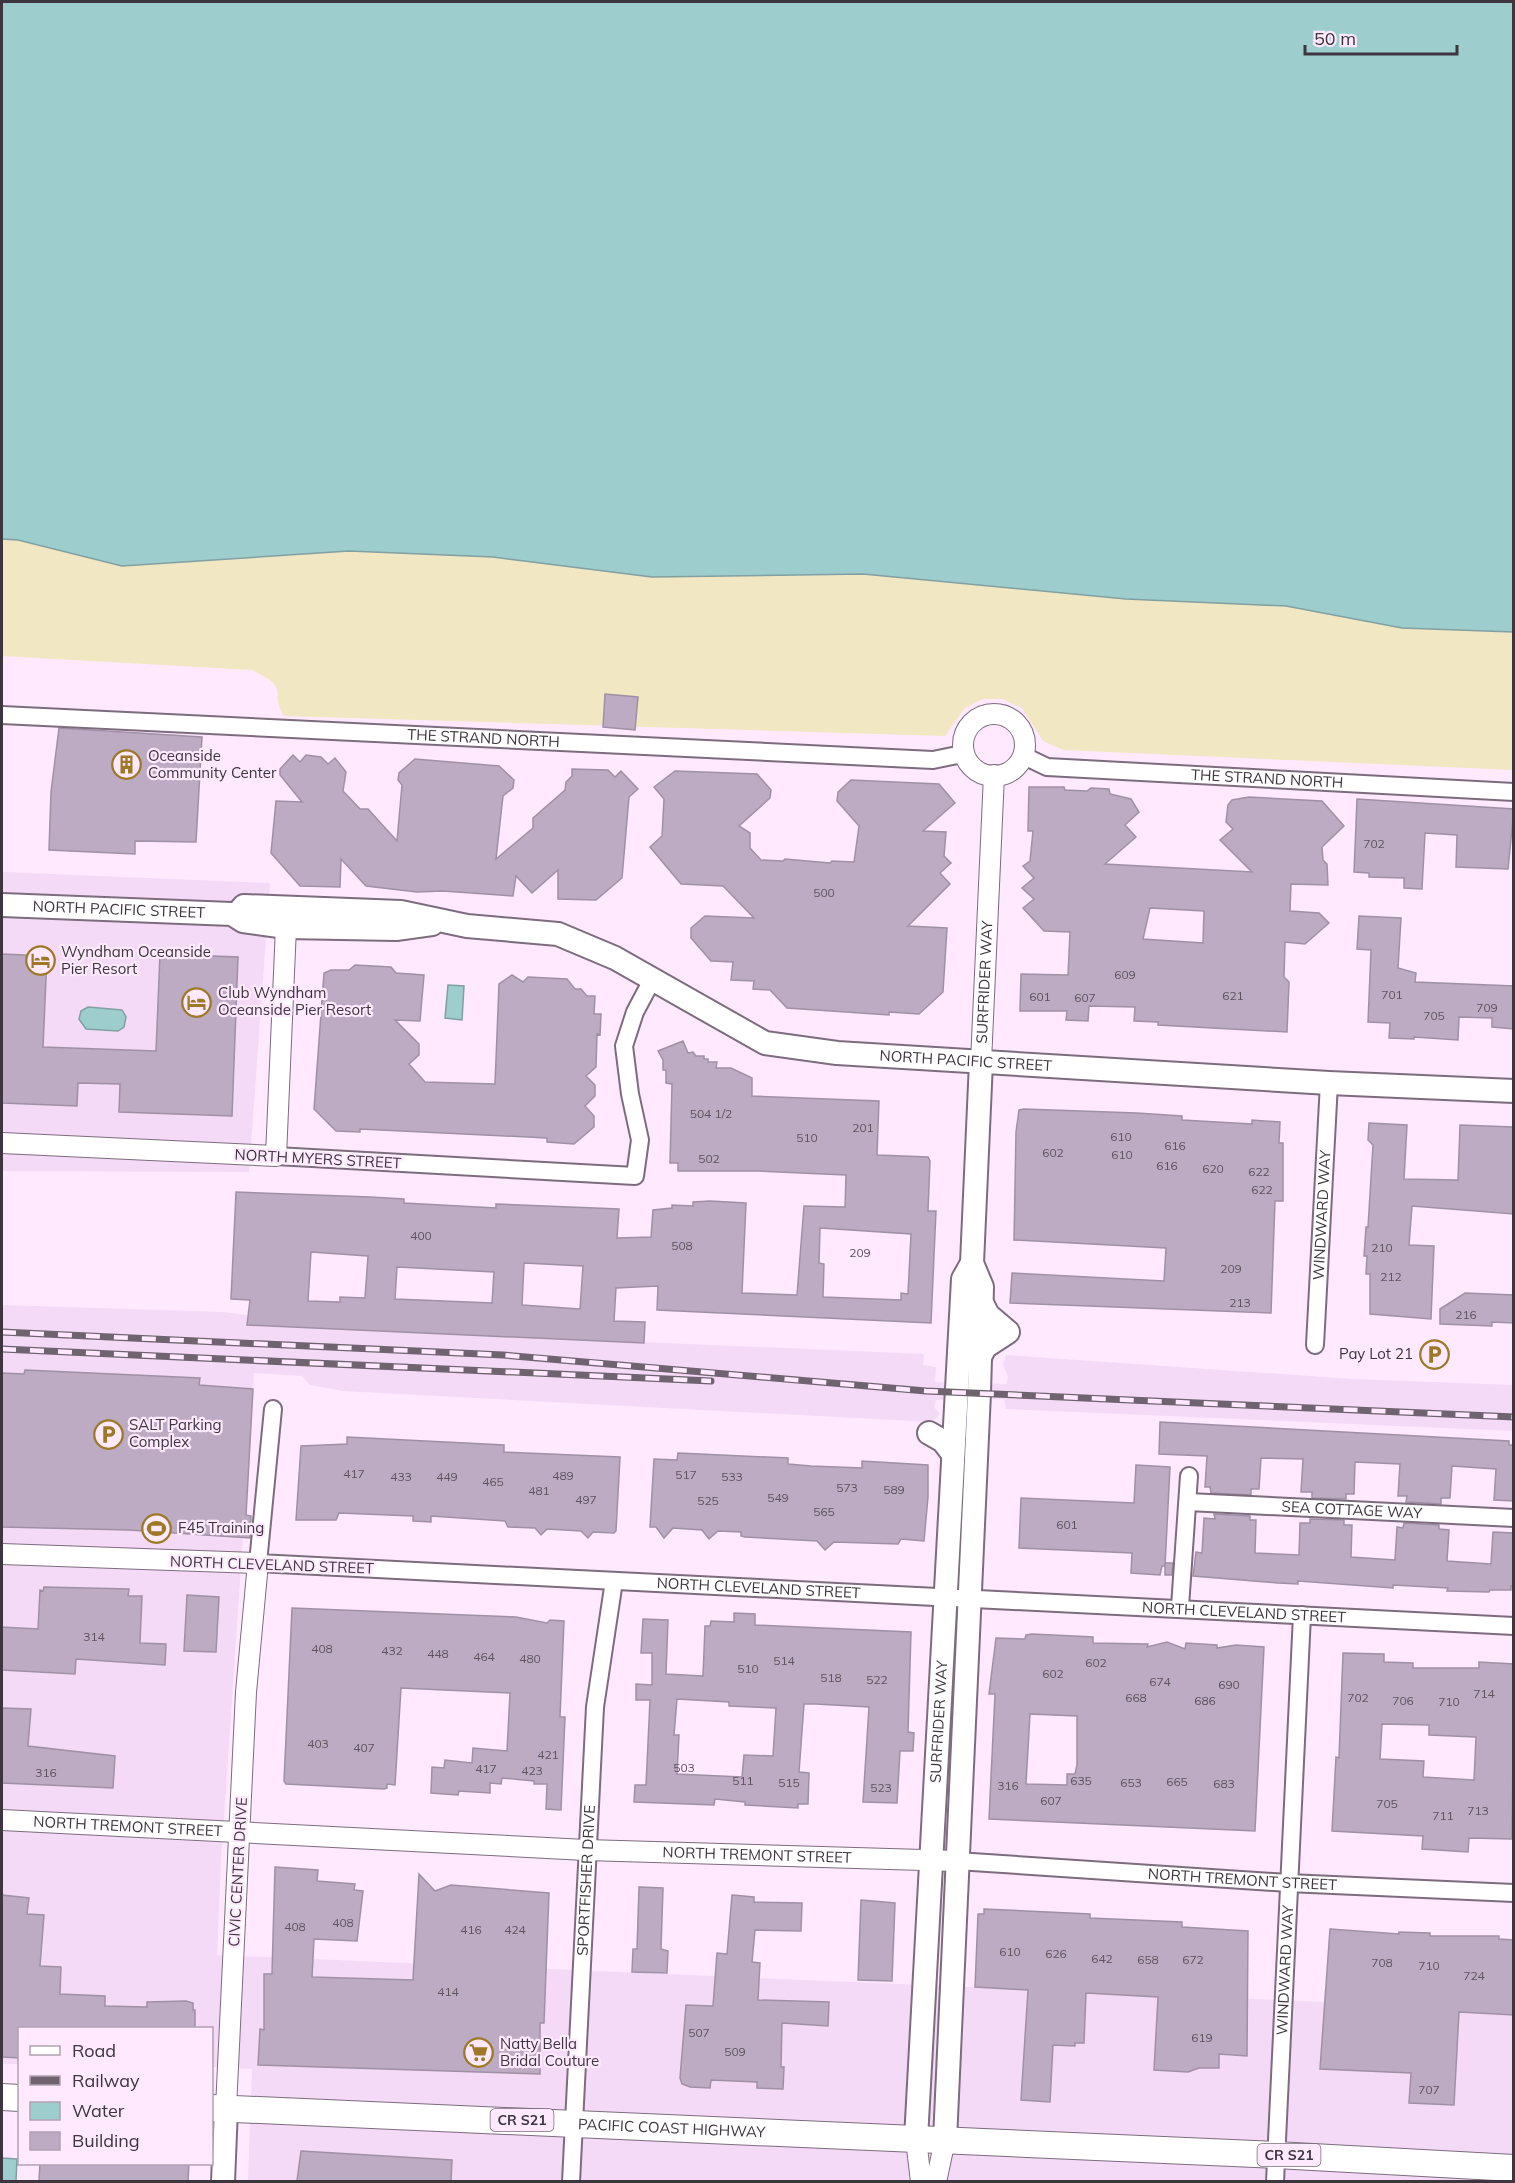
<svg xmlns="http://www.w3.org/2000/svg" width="1515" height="2183" viewBox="0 0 1515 2183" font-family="Mulish,sans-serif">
<rect width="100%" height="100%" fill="#fee9ff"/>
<path fill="#f4daf6" d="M2 872 270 883 249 1172 2 1171Z
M2 1305 223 1312 248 1315V1325L924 1354 923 1365 936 1367 935 1382 1006 1384 1008 1377 1003 1364 1006 1355 1353 1379 1513 1385V1431L1006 1409 1004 1399 936 1400 934 1407 940 1414 932 1422 343 1391 310 1385 302 1376 254 1373 221 1862 217 1955 1513 2010V2181H248L252 2069 212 2067V2028H20L19 2064H2Z"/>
<path fill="#f1e7c2" d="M2 539 18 540 122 566 349 551 493 557 652 577 863 574 1126 599 1286 606 1402 628 1513 632V770L1063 750 1043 741 1022 708 1002 699H983L965 708 945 736 284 716C268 691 293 690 252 670L2 656Z"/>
<path fill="#9dcdcd" stroke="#80a0a2" stroke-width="1.5" d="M2 2H1513V632L1402 628 1286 606 1126 599 863 574 652 577 493 557 349 551 122 566 18 540 2 539Z
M448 985 464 986 462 1020 445 1018Z
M88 1007 122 1010 126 1017 124 1027 118 1031 86 1029 79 1019 81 1011Z
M2 2158 17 2159 16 2181H2Z"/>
<path fill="#bcabc2" stroke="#a090a6" stroke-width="1.5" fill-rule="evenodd" d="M605 694 638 697 635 730 603 727Z
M59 728 202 737 196 842 135 841V854L49 850 51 792Z
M293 755 300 762 306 755 321 757 328 764 335 758 346 772 343 791 360 809H368L397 841 402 785 398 780 399 773 415 759 499 766 514 780 513 788 503 796 496 859 533 828V818L565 790 566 782 572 776V769L608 770 615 777 621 771 638 789 629 797 622 878 596 900 558 899V870L532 893 516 876 513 896 443 891 417 892 366 886 341 859 340 887 300 886 271 853 276 801 302 802 280 775V769Z
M675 771 757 774 771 790 770 798 739 826 750 833V848L761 860 783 861 785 859 830 863 832 861 854 862 859 826 837 801 838 792 851 780 939 784 955 803 923 831 946 832 944 856 951 863 940 873 950 884 908 926 947 928 943 992 919 1014 889 1012V1015L787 1008 770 990 753 989 754 981 731 980 733 962 711 961 691 938V928L705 916 754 918 723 886 681 884 650 847 662 836 664 799 654 787Z
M1029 787H1064L1065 790 1087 791 1091 788 1109 789 1110 794 1131 799 1139 812 1125 825 1136 837 1105 864 1252 872 1220 840 1233 829 1226 822 1228 805 1232 800 1249 797 1322 801 1344 826 1322 847 1323 860 1327 864 1328 885 1291 884 1290 911 1319 913 1329 923 1305 944 1285 942 1284 977 1289 982 1287 1032 1158 1025V1022L1134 1021 1135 1007 1089 1006 1088 1021 1066 1020 1067 1011H1020L1021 974 1068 975 1070 932 1044 931 1023 908 1034 899 1022 888 1034 878 1023 866 1030 861 1033 831H1028ZM1150 908 1204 911 1203 943 1143 939Z
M1357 799 1514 809 1508 869 1456 867 1457 835 1425 833 1422 889 1404 888V878L1369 877V873L1354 872Z
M1359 916 1401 918 1398 968 1416 973 1415 982 1514 986V1029L1492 1027V1018L1459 1017 1458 1040 1414 1037V1039L1389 1038 1390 1023 1368 1022 1371 950 1357 949Z
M2 954 47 956 43 1047 156 1051 160 954 238 957 232 1116 119 1112 120 1084 78 1083 77 1106 2 1103Z
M355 965 391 967 396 973 424 975 420 1021 395 1020 419 1044V1055L409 1064 425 1082 495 1084 499 984 512 975 523 982 528 977 567 979 575 989H581L587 996H595L594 1014H601L600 1035 597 1034 596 1067 586 1076 595 1085V1096L585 1106 594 1116V1127L574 1144 547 1142V1138L360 1129V1132L336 1131 314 1109 324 973 331 970H349Z
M683 1041 688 1053 693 1052 696 1056H704V1059H708V1062H717L716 1068H731L752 1078V1096L879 1101 877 1155 928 1157 930 1161 928 1211H936L931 1323 657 1310 658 1286 616 1288 614 1321 645 1322 644 1343 247 1325 250 1300 231 1299 236 1192 370 1197 404 1199V1203L496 1208V1204L619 1209 617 1238 651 1237 653 1210 672 1208V1205L693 1206V1202L710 1201 746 1203 742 1293 797 1295 804 1206 845 1207 846 1175 759 1171H678V1163H670L672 1084 666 1083V1070H663V1060L658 1051ZM820 1228 911 1234 908 1294 901 1293V1300L823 1297 824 1264 819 1263ZM311 1252 368 1256 365 1298 340 1297V1302L308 1301ZM524 1263 583 1266 580 1309 522 1305ZM397 1267 494 1272 492 1303 395 1299Z
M1024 1109 1137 1113 1182 1116V1120L1252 1124V1120L1280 1122 1279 1143H1283V1201H1275L1271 1313 1010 1303 1012 1273 1164 1281 1166 1248 1014 1240 1016 1132 1019 1110Z
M1369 1123 1407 1125 1404 1179 1458 1180 1460 1125 1514 1127V1214L1412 1206 1409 1245 1434 1246 1431 1319 1370 1314V1274H1366L1367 1256H1364L1366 1227H1368L1373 1145 1368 1140Z
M1465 1293 1514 1295V1323L1492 1322V1326L1440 1324V1309Z
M25 1370 200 1378 199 1385 253 1389 246 1515 251 1516 250 1538 129 1530 2 1527V1373L24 1374Z
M1160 1422 1509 1441V1445H1514V1501L1494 1500 1496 1469 1452 1466 1450 1498H1441V1504L1406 1502 1407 1496H1398L1400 1464 1355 1462 1354 1494H1346V1499L1312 1498V1492H1301L1303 1459 1261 1458 1259 1489H1251V1495L1211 1493 1210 1487H1205L1207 1456 1159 1454Z
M347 1437 504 1445V1452L620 1457 616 1531 614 1533 593 1532 588 1538 581 1531 547 1529 541 1535 535 1528 508 1527 505 1521 431 1516V1522L413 1521V1516L339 1513 336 1520H296L301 1446 347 1444Z
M678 1453 788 1458V1464L811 1466 862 1468V1461L928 1465V1497L924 1541 901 1539 898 1544 834 1542 825 1550 817 1541 745 1537 741 1536V1532L718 1531 709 1539 702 1530 673 1528 664 1538 656 1527H650L654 1459 677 1460Z
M1136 1465 1170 1467 1165 1566H1162L1160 1575 1131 1573 1132 1553 1019 1548 1021 1498 1134 1503Z
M1214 1514 1250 1516V1520H1256L1255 1553 1299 1555 1300 1523H1310V1519L1344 1520V1525H1352L1351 1557 1395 1560 1397 1527 1403 1528 1404 1523 1439 1525V1529L1449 1530 1447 1561 1491 1564 1493 1532 1514 1533V1586H1511V1590H1490L1489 1592 1447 1591 1448 1588 1393 1585V1588L1298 1581V1584L1278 1583 1193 1576 1196 1552 1202 1553 1204 1518 1215 1519Z
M1165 1563H1173L1172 1575H1165Z
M44 1587 129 1589 128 1596H142L140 1643 166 1644 165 1665 76 1659 75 1674 2 1670V1627L38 1629 40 1590 43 1591Z
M187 1595 219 1597 216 1652 184 1651Z
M292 1608 516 1617 547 1623 550 1620 564 1621 560 1717H565L561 1810 546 1809 547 1784H534V1781L502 1778 501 1784 490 1783V1793L459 1791 458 1795 431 1793 432 1767 444 1768 445 1760 472 1763 473 1748 507 1751 510 1693 401 1688 395 1785 387 1784V1788L384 1789 286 1784 284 1781Z
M734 1613 755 1614V1625L911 1632 908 1732 914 1733 913 1751H900L897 1803 863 1802 869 1707 816 1704H804L799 1772 809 1773 808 1804H798V1808L745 1805V1802L715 1799 714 1805 634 1802 635 1785H646L650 1700H636V1684L652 1685V1653H641L643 1619 668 1620 666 1674 703 1676 705 1626H710L711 1621 734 1622ZM677 1699 729 1702V1706L776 1708 773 1756 744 1755 742 1777 677 1774 679 1735H674Z
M1032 1634 1093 1637V1643L1148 1644 1147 1647 1167 1642 1185 1649 1186 1643 1217 1645V1648L1236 1645 1264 1647 1255 1831 989 1819 995 1694H989L996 1638 1025 1639 1026 1635ZM1030 1714 1077 1716V1765L1075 1774H1067V1785L1026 1784Z
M1343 1653 1384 1654V1662L1413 1663V1668H1479V1662L1514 1664 1512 1839 1469 1838 1468 1852 1422 1849 1423 1836 1332 1831 1336 1757 1339 1758ZM1382 1724 1429 1725V1735L1476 1737 1474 1780 1423 1777 1424 1761 1380 1759Z
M2 1708 31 1709 28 1746 115 1756 113 1788 2 1783Z
M275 1867 318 1870 317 1881 355 1884 354 1890 363 1891 357 1941 314 1939 312 1977 413 1980 419 1874 435 1891 451 1885 549 1893 544 2023H540V2074L258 2065 260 2029 264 2030V1974H272Z
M639 1887 663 1888 661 1949 668 1951 667 1973 632 1972 633 1949H637Z
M2 1895 29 1898 27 1914 44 1915 40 1966 61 1967 60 1994 105 1996V2006L147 2007V2002L186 2001 193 2003V2010H195V2028H20V2058L2 2057Z
M732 1895 754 1897V1902L802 1903 801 1931 755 1930 752 1962 760 1963 758 2000 829 2002 828 2026 782 2023 781 2067H784L783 2089 757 2088V2082L711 2080 710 2088 690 2087 682 2084 680 2078 686 2005 713 2006 717 1953 727 1954Z
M861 1900 895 1903 892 1981 858 1980Z
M984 1909 1090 1914V1918L1182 1922V1927L1248 1931 1247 2056 1219 2054V2068H1199L1188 2072 1154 2070 1158 1997 1086 1993 1084 2043H1075V2046L1053 2045 1050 2102 1021 2100 1028 1990 975 1987 978 1914H984Z
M1330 1929 1399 1934V1932L1430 1933V1936H1499V1939L1514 1940V2015L1459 2012 1454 2105 1409 2103 1411 2073 1320 2069Z
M301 2151 452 2160 451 2181H297Z
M40 2163H189L188 2181H39Z"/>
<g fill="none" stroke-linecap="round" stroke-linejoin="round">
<defs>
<g id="minor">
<path id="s1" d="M2 715 933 760 962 754"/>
<path id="s2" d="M1024 756 1047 767 1514 792"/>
<path d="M276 1156 635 1176 640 1140 630 1094 624 1046 635 1012 652 980"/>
<path id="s3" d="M1315 1345 1329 1083"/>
<path id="s4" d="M273 1409 258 1563 1514 1626"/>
<path id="s5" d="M1188 1502 1514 1518"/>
<path d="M1180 1607 1189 1476"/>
<path id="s6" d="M957 1861 1288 1883 1514 1893"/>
<path id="s7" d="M571 2182 595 1707 614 1581"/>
<path id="s8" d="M1275 2182 1302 1615"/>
</g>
<g id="tertiary">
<circle cx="994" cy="745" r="31"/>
<path id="s9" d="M981 1062 994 775"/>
<path d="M2 1143 276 1156 286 927"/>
<path d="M2 1554 258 1563 246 1692 226 2108"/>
<path id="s10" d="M2 1820 586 1850 957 1861"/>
<path d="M916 2139 921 2182"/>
<path d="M936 2182 945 2140"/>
</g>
<g id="secondary">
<path id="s11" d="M2 905 232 914 243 921 286 927 396 929 432 924"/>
<path id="s12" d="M236 915 244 906 401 912 467 926 558 934 615 958 765 1043 837 1053 1329 1083 1514 1091"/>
<path d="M978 1361 985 1347 1008 1332 988 1315 982 1303"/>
<path d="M929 1433 943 1441 953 1454"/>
<path id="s13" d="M916 2139 963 1279 972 1263"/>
<path d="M945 2140 979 1393 982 1287 972 1263 981 1062"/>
<path d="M223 2182 226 2108"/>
</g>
<g id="primary">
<path d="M2 2097 20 2098"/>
<path id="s14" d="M212 2108 1276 2155 1514 2168"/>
</g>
</defs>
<use href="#minor" stroke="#7d6b7e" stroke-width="20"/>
<use href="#tertiary" stroke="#7d6b7e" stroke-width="22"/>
<use href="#secondary" stroke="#7d6b7e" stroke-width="26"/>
<use href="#primary" stroke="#7d6b7e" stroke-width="28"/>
<use href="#minor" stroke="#fff" stroke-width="16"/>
<use href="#tertiary" stroke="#fff" stroke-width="20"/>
<use href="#secondary" stroke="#fff" stroke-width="22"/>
<use href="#primary" stroke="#fff" stroke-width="26"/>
<defs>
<path id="rail" d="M2 1332 503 1355 926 1391 1514 1417
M2 1349 711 1381"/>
</defs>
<use href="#rail" stroke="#6e636f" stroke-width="7"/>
<use href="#rail" stroke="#fee9ff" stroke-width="4.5" stroke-dasharray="14" stroke-linecap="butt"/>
</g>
<defs>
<symbol id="building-ring" viewBox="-11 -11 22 22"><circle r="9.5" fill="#fee9ff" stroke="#9e7825" stroke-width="1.5"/><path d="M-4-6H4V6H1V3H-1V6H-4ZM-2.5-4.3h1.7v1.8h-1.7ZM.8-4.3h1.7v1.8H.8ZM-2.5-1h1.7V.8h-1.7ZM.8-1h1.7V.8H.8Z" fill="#9e7825"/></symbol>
<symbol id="hotel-ring" viewBox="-11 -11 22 22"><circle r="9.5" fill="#fee9ff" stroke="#9e7825" stroke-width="1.5"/><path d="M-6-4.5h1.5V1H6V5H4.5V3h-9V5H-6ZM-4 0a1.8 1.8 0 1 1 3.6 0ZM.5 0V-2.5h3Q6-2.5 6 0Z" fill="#9e7825"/></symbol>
<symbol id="parking-ring" viewBox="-11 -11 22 22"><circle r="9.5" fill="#fee9ff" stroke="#9e7825" stroke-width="1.5"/><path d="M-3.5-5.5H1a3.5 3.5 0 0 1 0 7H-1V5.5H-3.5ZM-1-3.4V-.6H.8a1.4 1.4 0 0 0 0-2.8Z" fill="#9e7825"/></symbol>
<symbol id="stadium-ring" viewBox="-11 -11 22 22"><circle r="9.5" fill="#fee9ff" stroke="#9e7825" stroke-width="1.5"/><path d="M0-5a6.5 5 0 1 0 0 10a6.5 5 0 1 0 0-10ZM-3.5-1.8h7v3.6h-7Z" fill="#9e7825"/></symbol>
<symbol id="supermarket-ring" viewBox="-11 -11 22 22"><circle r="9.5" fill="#fee9ff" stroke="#9e7825" stroke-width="1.5"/><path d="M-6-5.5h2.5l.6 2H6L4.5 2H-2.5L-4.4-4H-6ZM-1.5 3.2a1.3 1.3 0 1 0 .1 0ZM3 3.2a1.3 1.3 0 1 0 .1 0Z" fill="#9e7825"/></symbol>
</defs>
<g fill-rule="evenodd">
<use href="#building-ring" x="110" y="748" width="33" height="33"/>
<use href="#hotel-ring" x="24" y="944" width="33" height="33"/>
<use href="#hotel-ring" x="180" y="986" width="33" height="33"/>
<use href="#parking-ring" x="1418" y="1338" width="33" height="33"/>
<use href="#parking-ring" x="92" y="1418" width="33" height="33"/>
<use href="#stadium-ring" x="140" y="1512" width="33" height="33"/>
<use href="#supermarket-ring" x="462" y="2036" width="33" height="33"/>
</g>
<g text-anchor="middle" stroke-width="4.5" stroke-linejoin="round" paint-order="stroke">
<g font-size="12" fill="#5e535f">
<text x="1374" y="848">702</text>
<text x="824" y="897">500</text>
<text x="1125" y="979">609</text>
<text x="1392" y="999">701</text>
<text x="1233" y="1000">621</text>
<text x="1040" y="1001">601</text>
<text x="1085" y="1002">607</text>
<text x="1487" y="1012">709</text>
<text x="1434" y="1020">705</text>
<text x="711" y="1118">504 1/2</text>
<text x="863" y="1132">201</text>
<text x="1121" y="1141">610</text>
<text x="807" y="1142">510</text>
<text x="1175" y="1150">616</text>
<text x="1053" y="1157">602</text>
<text x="1122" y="1159">610</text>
<text x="709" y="1163">502</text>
<text x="1167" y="1170">616</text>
<text x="1213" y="1173">620</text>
<text x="1259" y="1176">622</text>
<text x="1262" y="1194">622</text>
<text x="421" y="1240">400</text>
<text x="682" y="1250">508</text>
<text x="1382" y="1252">210</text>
<text x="860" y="1257">209</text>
<text x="1231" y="1273">209</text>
<text x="1391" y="1281">212</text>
<text x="1240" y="1307">213</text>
<text x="1466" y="1319">216</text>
<text x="354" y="1478">417</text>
<text x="686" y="1479">517</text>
<text x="563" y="1480">489</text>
<text x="401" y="1481">433</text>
<text x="447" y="1481">449</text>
<text x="732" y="1481">533</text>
<text x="493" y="1486">465</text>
<text x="847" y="1492">573</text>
<text x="894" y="1494">589</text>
<text x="539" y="1495">481</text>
<text x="778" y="1502">549</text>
<text x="586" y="1504">497</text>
<text x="708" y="1505">525</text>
<text x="824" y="1516">565</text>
<text x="1067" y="1529">601</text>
<text x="94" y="1641">314</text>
<text x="322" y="1653">408</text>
<text x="392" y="1655">432</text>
<text x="438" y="1658">448</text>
<text x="484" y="1661">464</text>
<text x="530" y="1663">480</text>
<text x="784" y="1665">514</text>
<text x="1096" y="1667">602</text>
<text x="748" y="1673">510</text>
<text x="1053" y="1678">602</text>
<text x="831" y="1682">518</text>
<text x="877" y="1684">522</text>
<text x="1160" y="1686">674</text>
<text x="1229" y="1689">690</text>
<text x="1484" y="1698">714</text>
<text x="1136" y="1702">668</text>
<text x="1358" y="1702">702</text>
<text x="1205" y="1705">686</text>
<text x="1403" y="1705">706</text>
<text x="1449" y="1706">710</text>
<text x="318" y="1748">403</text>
<text x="364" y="1752">407</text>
<text x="548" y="1759">421</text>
<text x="684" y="1772">503</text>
<text x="486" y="1773">417</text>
<text x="532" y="1775">423</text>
<text x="46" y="1777">316</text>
<text x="743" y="1785">511</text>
<text x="1081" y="1785">635</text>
<text x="1177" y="1786">665</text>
<text x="789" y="1787">515</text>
<text x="1131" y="1787">653</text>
<text x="1224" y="1788">683</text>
<text x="1008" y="1790">316</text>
<text x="881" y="1792">523</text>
<text x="1051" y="1805">607</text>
<text x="1387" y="1808">705</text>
<text x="1478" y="1815">713</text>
<text x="1443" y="1820">711</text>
<text x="343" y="1927">408</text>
<text x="295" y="1931">408</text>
<text x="471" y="1934">416</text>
<text x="515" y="1934">424</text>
<text x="1010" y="1956">610</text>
<text x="1056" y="1958">626</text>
<text x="1102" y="1963">642</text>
<text x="1148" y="1964">658</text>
<text x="1193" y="1964">672</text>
<text x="1382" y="1967">708</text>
<text x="1429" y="1970">710</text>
<text x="1474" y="1980">724</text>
<text x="448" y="1996">414</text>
<text x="699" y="2037">507</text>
<text x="1202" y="2042">619</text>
<text x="735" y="2056">509</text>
<text x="1429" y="2094">707</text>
</g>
<g fill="#fee9ff" stroke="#786c78" stroke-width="1.5">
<rect x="490.5" y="2109" width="63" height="22" rx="4.5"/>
<rect x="1257.5" y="2144" width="63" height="22" rx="4.5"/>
</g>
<g font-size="14" font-weight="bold" fill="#3e363e">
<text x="522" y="2125">CR S21</text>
<text x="1289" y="2160">CR S21</text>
</g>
<g font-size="15" fill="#3e363e" stroke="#fee9ff">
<text dy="5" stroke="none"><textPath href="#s1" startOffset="482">THE STRAND NORTH</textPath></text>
<text dy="5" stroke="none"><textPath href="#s2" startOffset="246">THE STRAND NORTH</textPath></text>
<text dy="5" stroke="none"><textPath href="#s11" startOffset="117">NORTH PACIFIC STREET</textPath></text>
<text dy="5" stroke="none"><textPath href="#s9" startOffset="80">SURFRIDER WAY</textPath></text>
<text dy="5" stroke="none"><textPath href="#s12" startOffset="764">NORTH PACIFIC STREET</textPath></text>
<text transform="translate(318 1159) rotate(3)" y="5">NORTH MYERS STREET</text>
<text dy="5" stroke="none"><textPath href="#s3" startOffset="130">WINDWARD WAY</textPath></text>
<text dy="5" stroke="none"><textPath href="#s5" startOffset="164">SEA COTTAGE WAY</textPath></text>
<text transform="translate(272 1565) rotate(2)" y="5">NORTH CLEVELAND STREET</text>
<text dy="5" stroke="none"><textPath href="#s4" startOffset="656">NORTH CLEVELAND STREET</textPath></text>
<text dy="5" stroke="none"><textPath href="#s4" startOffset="1142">NORTH CLEVELAND STREET</textPath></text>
<text dy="5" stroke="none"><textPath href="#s13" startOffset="418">SURFRIDER WAY</textPath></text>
<text dy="5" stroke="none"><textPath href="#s10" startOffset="126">NORTH TREMONT STREET</textPath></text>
<text dy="5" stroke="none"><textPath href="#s10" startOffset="756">NORTH TREMONT STREET</textPath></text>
<text transform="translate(238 1872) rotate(-87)" y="5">CIVIC CENTER DRIVE</text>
<text dy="5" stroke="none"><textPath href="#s6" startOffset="286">NORTH TREMONT STREET</textPath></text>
<text dy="5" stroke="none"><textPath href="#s7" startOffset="302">SPORTFISHER DRIVE</textPath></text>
<text dy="5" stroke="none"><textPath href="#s8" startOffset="212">WINDWARD WAY</textPath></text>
<text dy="5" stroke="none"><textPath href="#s14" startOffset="460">PACIFIC COAST HIGHWAY</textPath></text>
</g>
<g font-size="15" fill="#3e363e" stroke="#fee9ff" text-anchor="start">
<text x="148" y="761">Oceanside<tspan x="148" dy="17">Community Center</tspan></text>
<text x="61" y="957">Wyndham Oceanside<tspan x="61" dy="17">Pier Resort</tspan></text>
<text x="218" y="998">Club Wyndham<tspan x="218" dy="17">Oceanside Pier Resort</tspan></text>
<text x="1413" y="1359" text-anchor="end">Pay Lot 21</text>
<text x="129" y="1430">SALT Parking<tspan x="129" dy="17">Complex</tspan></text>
<text x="178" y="1533">F45 Training</text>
<text x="500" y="2049">Natty Bella<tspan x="500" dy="17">Bridal Couture</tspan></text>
</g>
</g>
<rect width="1515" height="2183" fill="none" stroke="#3e363e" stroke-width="6"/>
<rect x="18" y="2027" width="195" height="138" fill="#fee9ff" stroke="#b1a1b2" stroke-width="1.5"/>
<rect x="30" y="2046" width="30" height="9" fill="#ffffff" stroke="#b1a1b2" stroke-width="1.5"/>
<text x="72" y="2057" font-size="18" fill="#3e363e">Road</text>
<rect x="30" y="2076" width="30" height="9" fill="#6e636f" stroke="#b1a1b2" stroke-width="1.5"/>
<text x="72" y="2087" font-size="18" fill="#3e363e">Railway</text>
<rect x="30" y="2102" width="30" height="18" fill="#9dcdcd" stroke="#b1a1b2" stroke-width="1.5"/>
<text x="72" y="2117" font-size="18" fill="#3e363e">Water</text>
<rect x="30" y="2132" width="30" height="18" fill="#bcabc2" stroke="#b1a1b2" stroke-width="1.5"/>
<text x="72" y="2147" font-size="18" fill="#3e363e">Building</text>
<path d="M1305 45v9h152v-9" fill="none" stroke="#3e363e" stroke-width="3"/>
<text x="1314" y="45" font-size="18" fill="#3e363e" stroke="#fee9ff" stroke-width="4.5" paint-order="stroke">50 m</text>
</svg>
